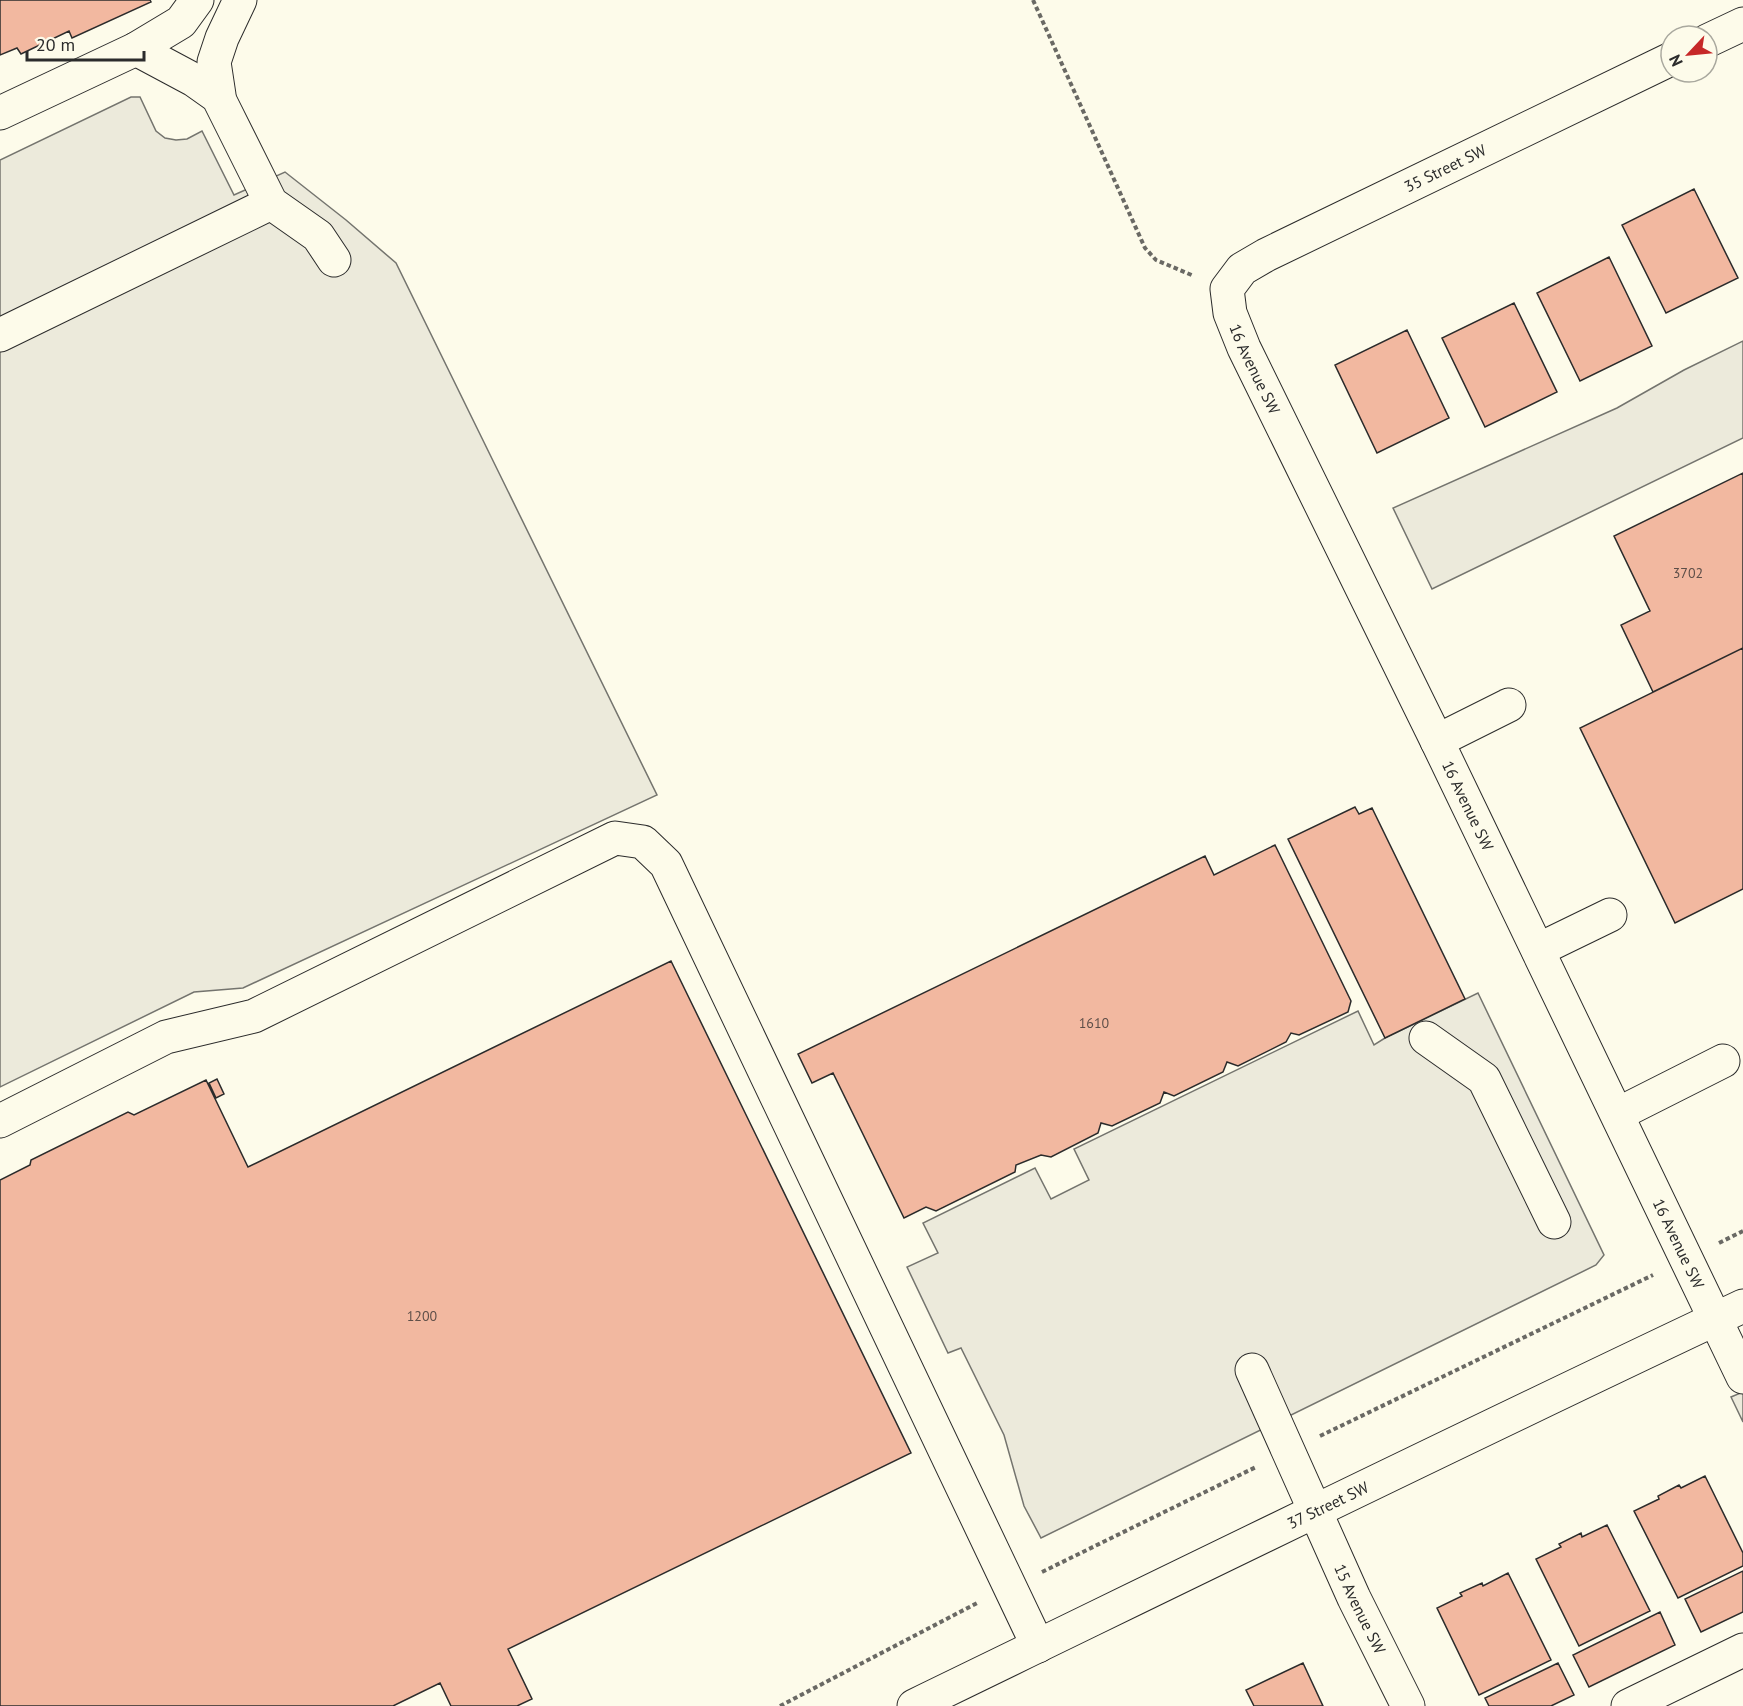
<svg xmlns="http://www.w3.org/2000/svg" width="1743" height="1706" viewBox="0 0 1743 1706" font-family="'PT Sans',sans-serif">
<rect width="100%" height="100%" fill="#fdfbea"/>
<path fill="#eceadb" stroke="#74746e" stroke-width="1.5" d="M131 97H140L156 131 165 138 176 140 187 139 202 131 234 195 285 172 346 220 396 263 657 795 243 988 194 992 0 1087V160Z
M1743 341V438L1432 589 1393 508 1617 408 1684 370Z
M1478 993 1604 1255 1596 1265 1041 1538 1024 1506 1004 1435 961 1348 948 1353 907 1267 938 1253 923 1223 1035 1168 1051 1199 1089 1180 1074 1149 1358 1011 1374 1045 1385 1038Z
M1743 1392V1422L1731 1397Z"/>
<path fill="#f2b8a0" stroke="#2b2b2b" stroke-width="1.5" d="M0 0H150L151 2 72 38 69 31 21 54 17 48 0 55Z
M1694 189 1738 278 1666 313 1622 225Z
M1609 257 1652 346 1580 381 1537 293Z
M1514 303 1557 392 1485 427 1442 338Z
M1407 330 1449 418 1377 453 1335 365Z
M1743 473V648L1653 692 1621 625 1650 611 1614 536Z
M1743 648V889L1675 923 1580 728Z
M1355 807 1359 814 1372 808 1465 999 1385 1038 1288 839Z
M1275 845 1351 1001 1348 1012 1299 1035 1291 1033 1286 1042 1238 1066 1227 1062 1223 1072 1174 1096 1164 1092 1160 1103 1112 1126 1101 1123 1098 1133 1051 1157 1041 1155 1016 1165 1015 1172 936 1211 926 1207 904 1218 833 1073 812 1083 798 1054 1205 856 1214 875Z
M671 961 911 1453 508 1649 532 1699 517 1706H451L440 1683 393 1706H0V1180L30 1165 31 1160 128 1112 134 1115 206 1080 248 1167Z
M217 1079 224 1094 216 1098 209 1083Z
M1705 1476 1743 1553V1566L1678 1598 1634 1511 1659 1499 1658 1496 1679 1485 1681 1488Z
M1607 1525 1650 1611 1579 1646 1536 1559 1561 1547 1559 1544 1581 1533 1582 1537Z
M1743 1571V1612L1701 1632 1685 1599Z
M1508 1573 1551 1660 1479 1695 1437 1608 1462 1596 1460 1593 1482 1583 1483 1586Z
M1660 1612 1675 1645 1589 1687 1573 1655Z
M1303 1663 1323 1706H1254L1246 1690Z
M1558 1663 1574 1695 1551 1706H1489L1485 1698Z"/>
<g fill="none" stroke-linecap="round" stroke-linejoin="round">
<defs>
<g id="minor">
<path d="M1707 41 1743 24"/>
<path d="M136 49 194 80 218 97 271 203 318 236 334 260"/>
<path id="s1" d="M1671 59 1266 255 1242 269 1227 289 1230 313 1244 348 1437 741 1743 1377"/>
<path d="M218 97 219 95 214 62 222 38 240 0"/>
<path d="M0 113 136 49 181 22 197 0"/>
<path d="M0 335 271 203"/>
<path d="M1437 741 1509 705"/>
<path d="M1538 950 1610 915"/>
<path d="M1426 1038 1484 1079 1554 1222"/>
<path d="M1618 1114 1723 1061"/>
<path d="M0 1121 166 1037 254 1016 615 838 643 842 666 864 1038 1646"/>
<path id="s2" d="M1252 1370 1354 1598 1408 1706"/>
<path d="M1628 1706 1743 1650"/>
</g>
<g id="major">
<path id="s3" d="M914 1706C1190 1572 1465 1437 1743 1306"/>
</g>
</defs>
<use href="#minor" stroke="#2b2b2b" stroke-width="35"/>
<use href="#major" stroke="#2b2b2b" stroke-width="35"/>
<path stroke="#6a6964" stroke-width="4" stroke-dasharray="4.5 3" stroke-linecap="butt" d="M1033 0 1145 248 1156 260 1194 276
M1719 1243 1743 1231
M1320 1436 1653 1275
M1042 1572 1256 1467
M780 1706 979 1602"/>
<use href="#minor" stroke="#fdfbea" stroke-width="33"/>
<use href="#major" stroke="#fdfbea" stroke-width="33"/>
</g>
<g text-anchor="middle" stroke-width="4.5" stroke-linejoin="round" paint-order="stroke">
<g font-size="14" fill="#5d4e48">
<text x="1688" y="578">3702</text>
<text x="1094" y="1028">1610</text>
<text x="422" y="1321">1200</text>
</g>
<g font-size="16" fill="#2b2b2b" stroke="#fdfbea">
<text transform="translate(1445 168) rotate(-26)" y="6">35 Street SW</text>
<text dy="6" stroke="none"><textPath href="#s1" startOffset="588">16 Avenue SW</textPath></text>
<text dy="6" stroke="none"><textPath href="#s1" startOffset="1074">16 Avenue SW</textPath></text>
<text dy="6" stroke="none"><textPath href="#s1" startOffset="1560">16 Avenue SW</textPath></text>
<text dy="6" stroke="none"><textPath href="#s3" startOffset="460">37 Street SW</textPath></text>
<text dy="6" stroke="none"><textPath href="#s2" startOffset="262">15 Avenue SW</textPath></text>
</g>
</g>
<g transform="translate(1689 54) rotate(244)"><circle r="28" fill="#fdfbea" stroke="#a9a89e" stroke-width="1.5"/>
<path d="M0-4.5L10 22L0 15L-10 22Z" fill="#c62828"/>
<text y="-9" font-size="16" font-weight="bold" text-anchor="middle" fill="#2b2b2b">N</text>
</g>
<path d="M27 51v9h117v-9" fill="none" stroke="#2b2b2b" stroke-width="3"/>
<text x="36" y="51" font-size="18" fill="#2b2b2b" stroke="#fdfbea" stroke-width="4.5" paint-order="stroke">20 m</text>
</svg>
